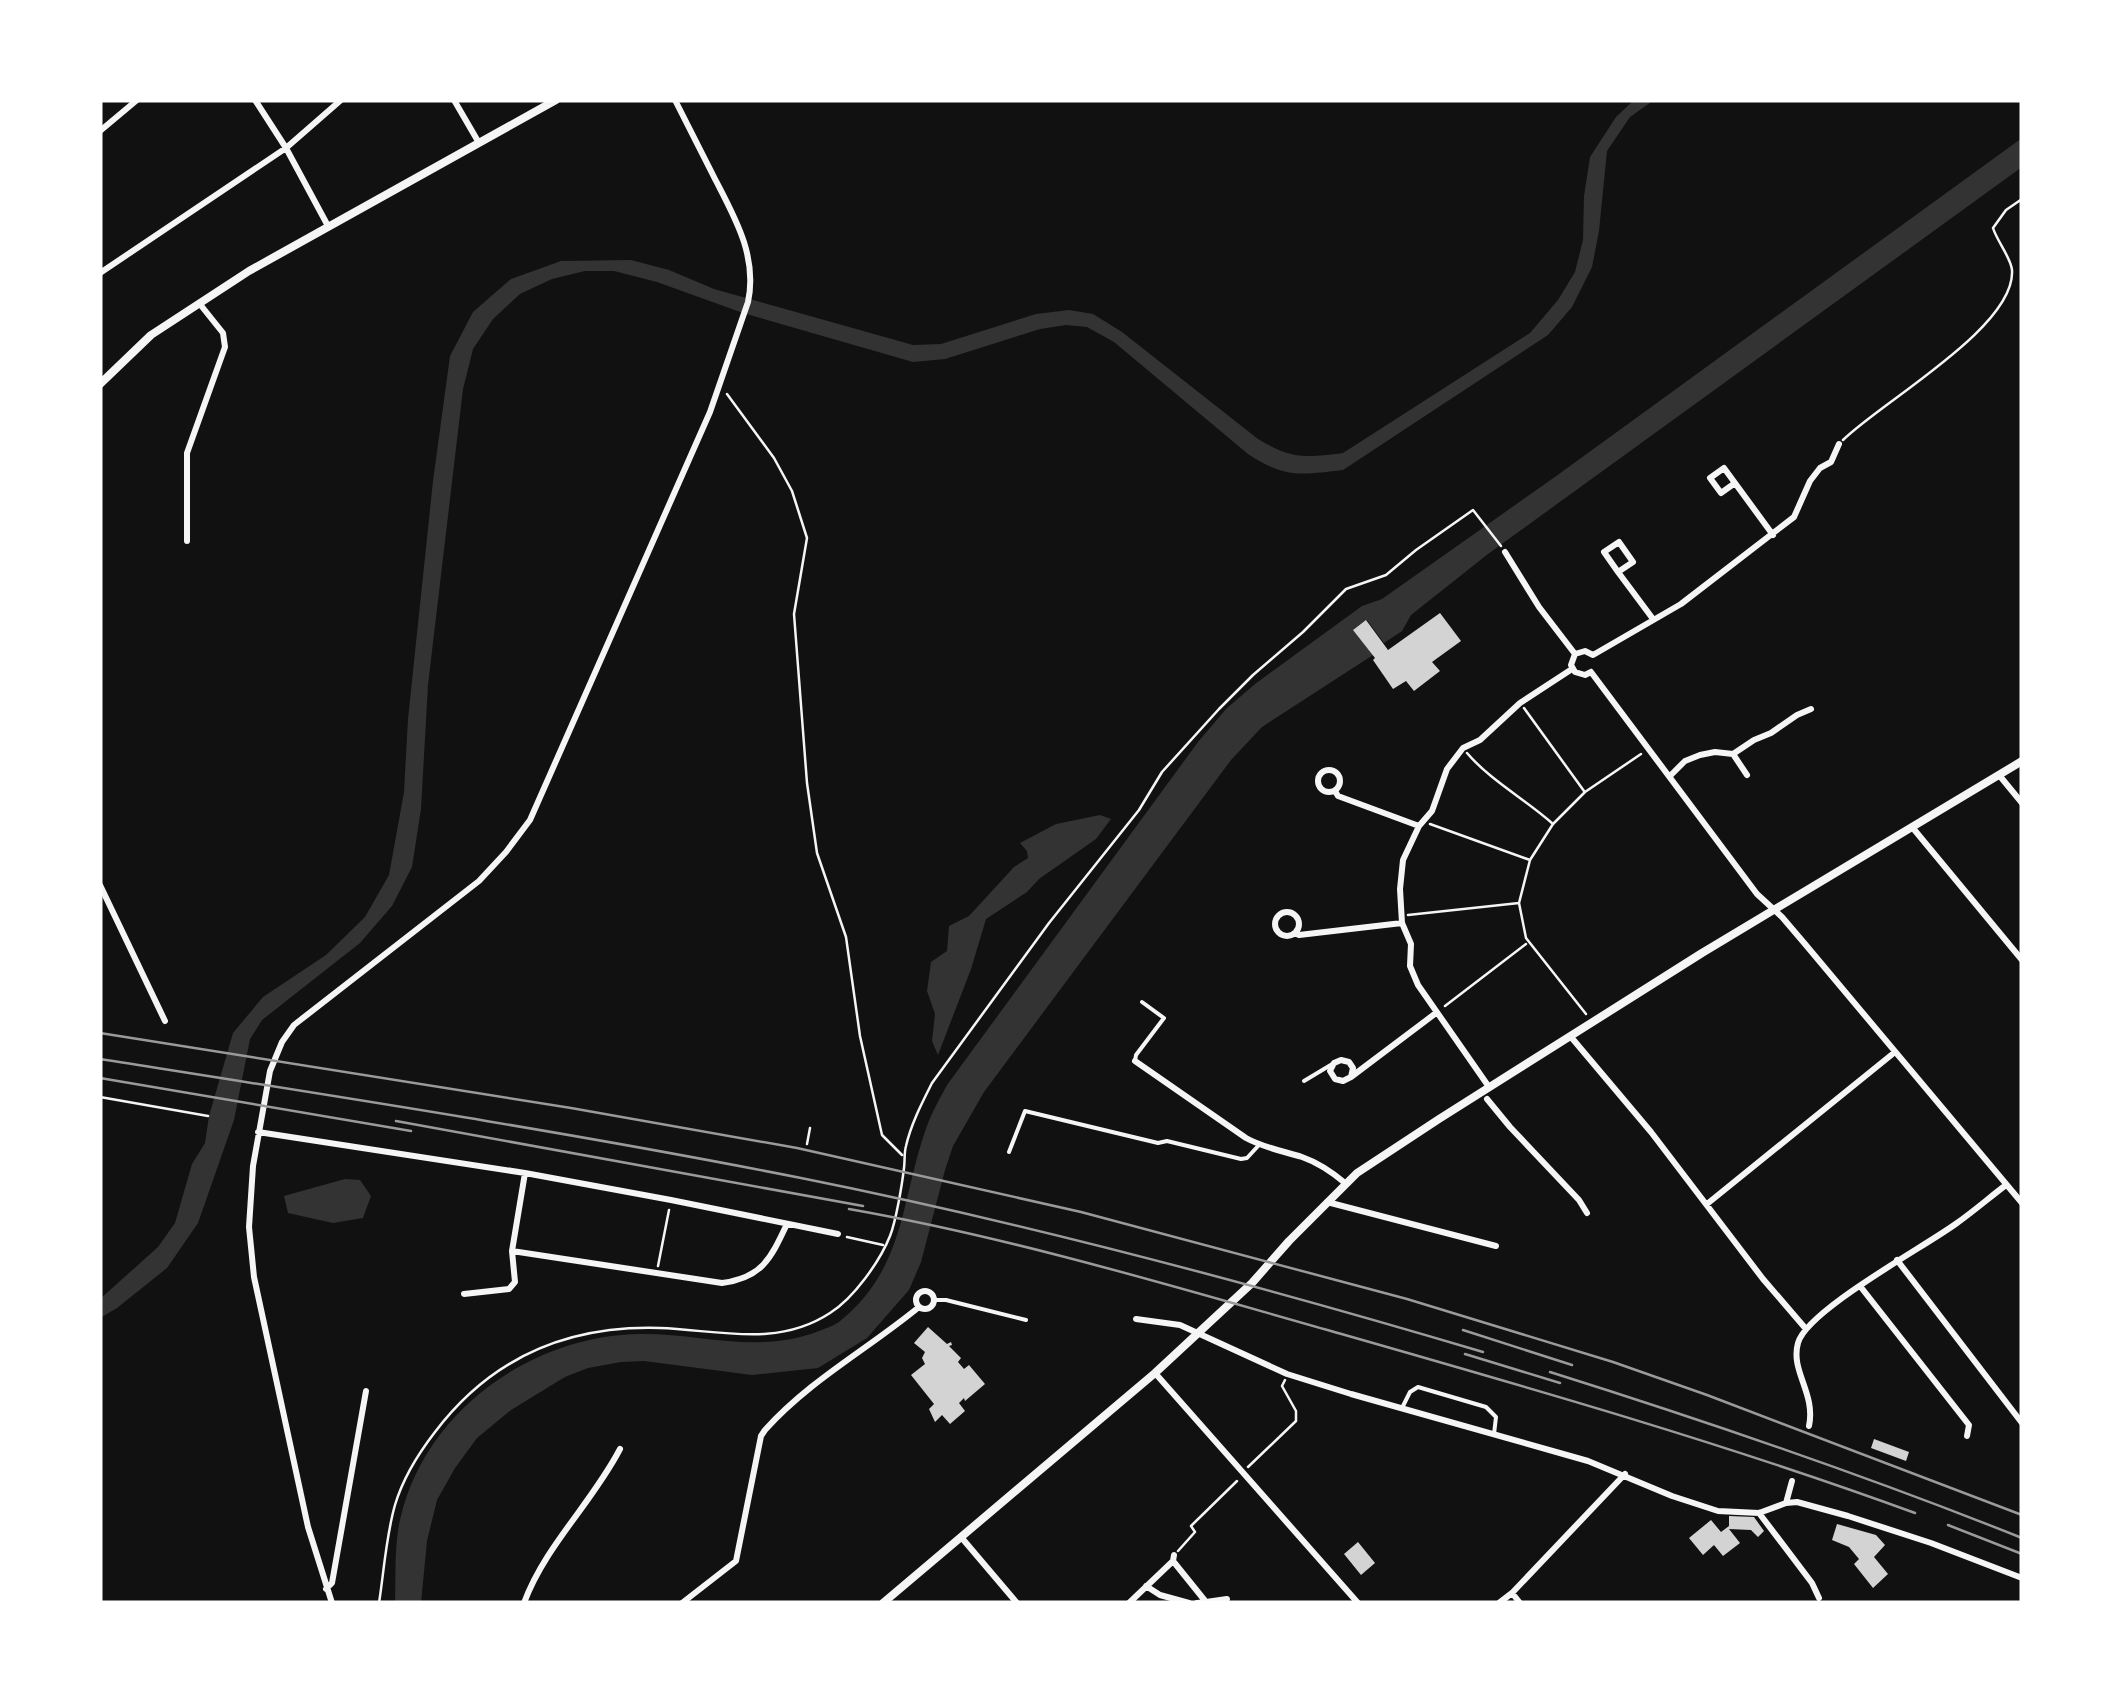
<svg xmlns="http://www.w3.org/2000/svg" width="2122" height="1703" viewBox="0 0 2122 1703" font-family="Raleway,sans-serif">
<rect width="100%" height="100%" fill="#111"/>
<path fill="#333" d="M1634 100H1654L1630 117 1607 151 1599 231 1592 267 1572 307 1548 335 1343 470C1300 475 1284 478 1248 454L1114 342 1087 327 1066 325 1040 329 945 359 913 362 743 313 657 282 614 271H585L552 279 520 294 493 319 473 349 463 389 428 685 421 809 412 867 392 906 360 943 262 1020 250 1039 234 1120 198 1223 167 1268 117 1308 100 1318V1299L158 1247 175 1223 192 1164 205 1143 209 1116 233 1033 263 997 326 955 365 917 389 875 404 792 408 719 433 481 450 356 473 312 511 279 561 261 631 260 669 270 714 289 913 345 941 344 1036 314 1069 310 1093 314 1122 332 1258 439C1292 459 1304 458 1343 453L1530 333 1558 300 1575 272 1583 240 1584 196 1590 157 1616 117Z
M2022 138V167L1488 554 1411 615 1402 631 1384 643 1367 620 1354 629 1373 655 1262 727 1231 760 984 1092 953 1146 945 1170 921 1262 909 1290 867 1338 818 1368 752 1375 644 1361 621 1362 588 1368 565 1377 511 1410 477 1438 455 1468 437 1500 427 1541 421 1603H395C396 1575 394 1547 400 1520 424 1412 530 1336 639 1334 702 1333 757 1355 819 1331 826 1328 833 1326 839 1322 907 1267 900 1200 927 1126 932 1112 940 1098 947 1085L1198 742 1226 709 1255 684 1362 606 1382 599 1559 474Z
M1100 815 1111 819 1096 839 1039 879 1027 892 986 919 971 969 938 1055 932 1041 935 1014 927 991 931 962 947 951 949 926 969 916 1014 867 1028 858 1027 851 1020 843 1056 824Z
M345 1179 360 1180 371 1196 363 1218 333 1223 288 1213 284 1196Z"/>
<path fill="#d3d3d3" d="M1440 613 1461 641 1432 662 1440 671 1414 691 1406 681 1393 689 1373 660 1375 658 1353 630 1366 620 1388 650Z
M928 1327 947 1344 951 1342 952 1345 949 1346 961 1358 958 1362 964 1369 969 1365 985 1384 965 1401 964 1398 959 1403 965 1411 950 1424 942 1415 935 1422 929 1409 934 1404 911 1375 925 1364 922 1358 925 1352 914 1343Z
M1874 1439 1909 1452 1906 1461 1871 1448Z
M1729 1516 1754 1517 1764 1531 1758 1537 1751 1530 1729 1529 1740 1543 1723 1556 1714 1545 1703 1555 1689 1538 1711 1520 1721 1532 1729 1526Z
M1837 1524 1876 1535 1885 1545 1874 1557 1888 1574 1873 1588 1854 1564 1859 1559 1849 1547 1832 1540Z
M1358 1542 1375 1563 1361 1575 1344 1554Z"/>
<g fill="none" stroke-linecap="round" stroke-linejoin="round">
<path stroke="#f5f5f5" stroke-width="2.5" d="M727 394 774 458 792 491 807 538 794 614 807 783 817 853 846 937 860 1036 882 1135 902 1155
M1843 440C1881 402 2016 327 2012 270 2011 258 1997 241 1993 228L2006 210 2022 199
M1524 708 1584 791
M1467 753C1491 781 1525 799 1553 824
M1430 824 1530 860
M1408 915 1519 903
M1445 1006 1526 944
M1586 1014 1526 938 1519 903 1530 860 1553 824 1585 792 1641 754
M100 1097 208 1116
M807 1144 810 1128
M847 1237 883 1245
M658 1266 669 1210
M1248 1467 1296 1421V1411L1282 1386 1285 1380
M1178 1551 1195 1532 1191 1526 1237 1481
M379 1603C384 1571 386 1536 395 1505 403 1478 418 1454 435 1432 491 1358 567 1325 660 1328 718 1330 777 1348 830 1313 854 1298 880 1261 890 1236 896 1221 902 1185 904 1168 905 1161 904 1153 906 1146 911 1124 922 1103 932 1083L1049 923 1139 810 1162 772 1219 709 1253 675 1303 632 1346 589 1386 575 1416 550 1473 510 1501 546"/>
<path stroke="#f5f5f5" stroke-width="4" d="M1135 1061 1136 1055 1164 1018 1142 1002
M1304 1081 1334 1063
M1009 1152 1025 1111 1158 1143 1167 1141 1241 1159 1247 1158 1259 1145
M935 1300H946L1026 1320
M1402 1408 1410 1392 1418 1387 1486 1407 1496 1417 1494 1434"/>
<path stroke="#f5f5f5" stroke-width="6" d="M255 100 286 148 328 226
M454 100 479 143
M100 131 137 100
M100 273 286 148 341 100
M1735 483 1721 493 1710 478 1724 468 1773 535
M187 541V453L225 347 223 333 199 303
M1505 552 1539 607 1575 654
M1618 572 1604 552 1619 542 1633 562 1618 572 1653 619
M1575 654 1585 651 1593 655 1681 604 1794 517 1810 481 1820 468 1831 462 1839 444
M1575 654 1571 665 1575 672 1585 675 1591 672
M1591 672 1757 894 1782 917 1805 944 2022 1203
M1733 754 1747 775
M1318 781a11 11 0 1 1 22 0a11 11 0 1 1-22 0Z
M1999 775 2022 803
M1670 776 1685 761 1700 755 1715 752 1733 754 1754 740 1771 733 1797 715 1811 709
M1335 791 1338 796 1419 826
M1912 827 2022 960
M100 885 165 1021
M1275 924a12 12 0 1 1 24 0a12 12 0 1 1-24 0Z
M1295 933 1299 935 1402 923
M1571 1037 1651 1132 1763 1279 1806 1329
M1135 1061 1246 1138C1264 1148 1283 1151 1302 1157 1319 1163 1332 1172 1345 1183
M1351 1077 1353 1068 1349 1062 1341 1060 1334 1063 1330 1071 1335 1079 1343 1081 1351 1077 1436 1013
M1489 1087 1418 985 1410 966 1411 944 1402 923 1400 889 1403 860 1419 826 1432 811 1447 769 1463 748 1480 740 1520 703 1572 669
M1487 1099 1510 1127 1579 1200 1587 1213
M258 1132 525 1173 671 1200 838 1234
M1327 1202 1496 1246
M1707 1204 1895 1052
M512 1251 722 1283C762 1278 771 1258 787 1224
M1897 1260 2022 1423
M1860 1286 1969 1425 1967 1436
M916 1300a9 9 0 1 1 18 0a9 9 0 1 1-18 0Z
M464 1294 509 1289 515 1282 512 1251 525 1173
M1136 1319 1180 1325 1287 1374 1351 1394 1588 1461 1672 1496 1718 1511 1759 1513 1786 1503 1797 1502 1848 1516 1931 1543 2022 1578
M1155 1373 1358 1603
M1809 1426C1816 1393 1790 1371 1798 1343 1807 1310 1926 1246 1957 1223 1974 1211 1990 1197 2006 1185
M1786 1503 1792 1481
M1759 1513 1812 1583 1819 1598
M961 1537 1017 1603
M1173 1561 1206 1602 1197 1603
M1146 1586 1160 1595 1189 1603
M326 1589 332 1583 366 1391
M1512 1593 1520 1603
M1206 1602 1227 1599
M332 1603 308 1527 254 1277 249 1227 253 1166 270 1071 282 1042 294 1025 479 881 506 852 530 820 710 412 748 302C758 256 734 216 714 177 701 151 688 126 675 100
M524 1603C545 1546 592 1503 620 1449
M682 1603 736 1561 761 1436 765 1430C810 1380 868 1349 919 1307
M1129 1603 1173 1561 1174 1555
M1499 1603 1512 1593 1625 1474"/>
<path stroke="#f5f5f5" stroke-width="8" d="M100 384 151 335 249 271 556 100
M883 1603 1155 1373 1252 1283 1289 1241 1357 1173 1439 1119 1702 953 2022 761"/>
<path stroke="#9a9a9a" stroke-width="2.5" d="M100 1033 571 1108 797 1148 1081 1212 1407 1299 1613 1362 1707 1395 2022 1515
M100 1059C334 1096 569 1132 801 1178 1031 1224 1258 1285 1483 1352
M100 1078 411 1131
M396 1121 863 1206
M849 1209C1013 1238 1172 1286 1331 1331 1527 1387 1724 1443 1915 1513
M1463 1330 1572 1365
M1465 1354 1560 1383
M1550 1372C1709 1422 1867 1476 2022 1538
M1948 1525 2022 1554"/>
</g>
<rect width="2122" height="1703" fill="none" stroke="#ffffff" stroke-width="205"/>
</svg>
